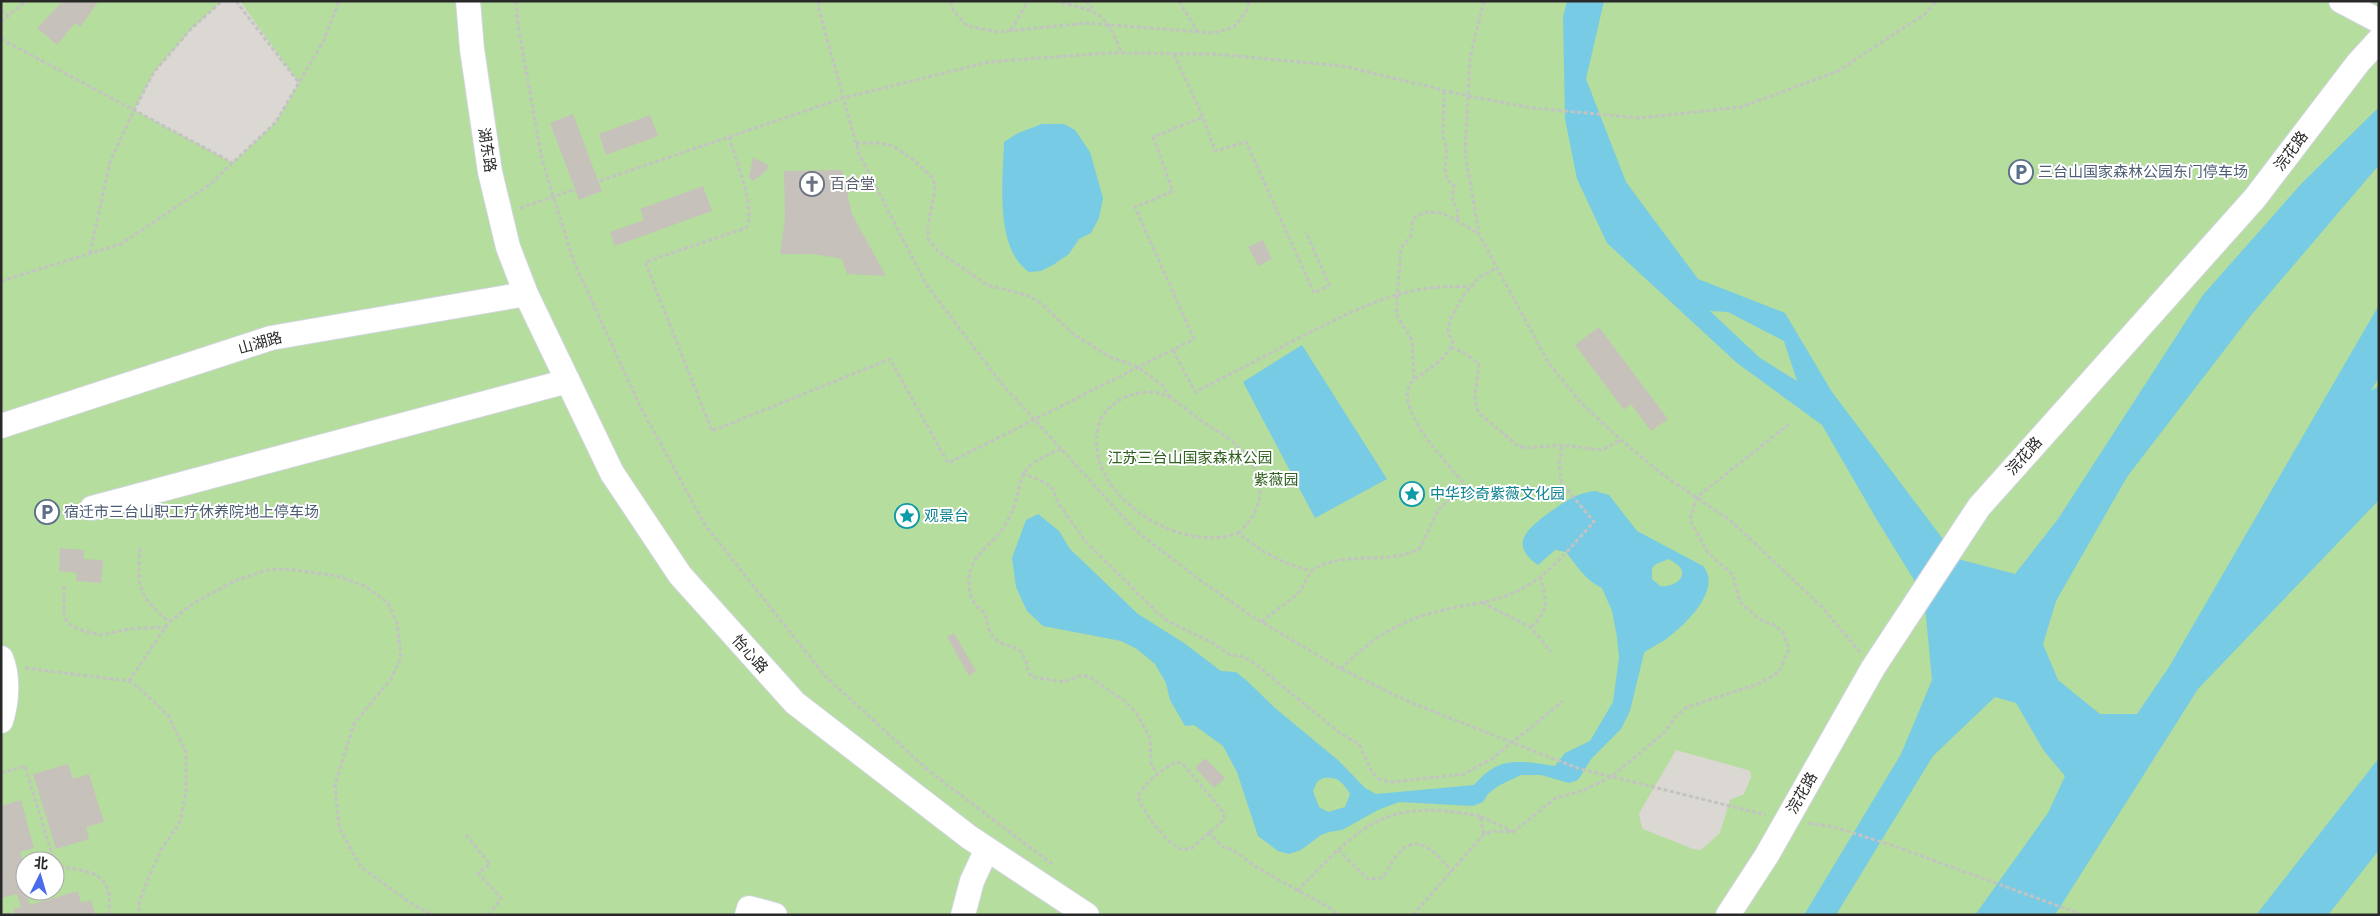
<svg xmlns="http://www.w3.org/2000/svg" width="2380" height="916" viewBox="0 0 2380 916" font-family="'Alegreya Sans','Noto Sans SC',sans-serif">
<rect width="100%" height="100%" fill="#eae4dc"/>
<path fill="#b5dd9d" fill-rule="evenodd" d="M1 1H2379V915H1ZM25 861H55V891H25Z"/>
<path fill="#dbd7d3" d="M222 1H240L299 83 276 122 233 163 134 110 154 72 191 29Z
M1676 750 1748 770 1751 773V777L1744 794 1730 800 1720 833 1701 850 1693 849 1643 829 1641 824 1639 814 1642 808Z"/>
<path fill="#77cbe5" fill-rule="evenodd" d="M1567 1H1604L1586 79 1626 182 1698 279 1785 313 1832 392 1958 559 2015 574 2058 519 2203 295 2302 183 2379 107V165L2252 314 2127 477 2056 601 2043 644 2058 680 2100 714H2137L2169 667 2379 305V377L2371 391 2379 386V500L2198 689 2055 915H1975L2048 813 2065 776 2044 751 2016 703 1995 697 1933 756 1836 915H1804L1901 754 1932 680 1924 596 1877 520 1822 425 1737 363 1607 243 1577 179 1565 119 1563 17ZM1710 311 1728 312 1784 341 1797 381 1760 358Z
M1042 124H1064L1075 130 1090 152 1103 198 1099 218 1091 233 1079 239 1069 254 1053 265 1041 271 1029 272C994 248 1003 179 1004 142L1018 133Z
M1302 345 1387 479 1315 518 1243 382Z
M1595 491 1609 495 1637 531 1703 566C1722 588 1688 622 1670 636 1662 643 1652 646 1644 653L1630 711 1621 729 1592 758 1578 780 1569 783 1541 775H1521L1498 786 1488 794 1483 802 1473 806 1399 802 1378 810 1342 830 1329 832 1321 835 1301 850 1289 854 1278 851 1258 836 1237 772 1223 746 1194 725 1185 726 1170 700 1166 683 1155 664 1137 649 1121 641 1043 626 1027 611 1016 587 1012 558 1026 520 1038 514 1059 531 1070 549 1138 614 1184 643 1221 671 1236 672 1246 680 1275 708 1339 761 1365 788 1376 794 1474 785C1500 755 1518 761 1555 766L1565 753 1590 741 1613 702 1619 658 1617 637 1612 611 1602 588C1585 580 1577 566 1566 552L1555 550 1538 565C1510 545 1525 531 1546 515 1561 504 1575 493 1595 491ZM1669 559C1672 561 1677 564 1679 566 1690 579 1670 588 1660 586L1652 579V568L1656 564ZM1323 778C1338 777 1342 781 1350 794L1345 807 1328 812 1319 807 1313 791 1317 782Z
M2379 758V850L2328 915H2256Z"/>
<path fill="#c6c2bb" d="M63 1H99L80 27 75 23 57 45 37 28Z
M573 114 602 191 579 200 550 123Z
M650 115 658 136 606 155 599 134Z
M753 157 769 166 765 172 753 181 749 177Z
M842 170 852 214 886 276 847 274 842 259 832 257 812 254H780L785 218 784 171Z
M703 186 712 211 615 246 610 232 644 220 640 209Z
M1263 240 1272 259 1258 266 1248 247Z
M1599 327 1668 419 1651 431 1631 404 1624 410 1575 345Z
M60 548 84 550V559L103 560 101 583 76 581 77 573 59 571Z
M954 633 976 671 969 676 947 637Z
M1205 758 1225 778 1214 788 1195 768Z
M68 764 73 779 89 774 104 822 86 827 89 839 56 849 33 774Z
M21 800 34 848 20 852 25 870V891L30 905 78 891 81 903 91 900 95 915H15L13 909 21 907 17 894 1 898V806Z"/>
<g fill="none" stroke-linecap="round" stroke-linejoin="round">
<defs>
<path id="minor" d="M468 1 472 49 490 172 508 247 526 294 612 473 680 575 795 703 969 837 1087 915
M2341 1 2379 21
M1 426 271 338 526 294
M92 508 568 381
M1 658C9 677 7 702 1 721
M747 915 749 908 775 915
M963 915 972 881 987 849
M1728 915 1767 855 1873 668 1979 507 2255 198 2358 63 2379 40"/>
</defs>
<use href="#minor" stroke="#d2d5e1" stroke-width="26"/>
<path stroke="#c3c3c3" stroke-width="3" stroke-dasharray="4 2.5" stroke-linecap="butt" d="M236 1 299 83
M516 1 518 25 542 160 574 262 640 406 705 525 825 676 929 771 1052 864
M819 1V10L859 154 926 284 1001 383 1135 530 1197 578 1253 617 1341 669 1412 703 1577 768 1766 815
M951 1 953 10 967 26 998 32 1086 23 1213 33 1234 27 1248 9 1249 1
M1055 1C1099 12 1103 9 1122 53
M1086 1 1094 10
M1179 1 1198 32
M1484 1 1470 58 1465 152 1479 234 1548 362 1580 402 1621 440 1662 474 1731 521 1821 606 1860 652
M1 9 8 16
M1 22 26 1
M1011 30 1028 1
M1 39 233 163
M1174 54 1203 117 1215 151 1246 142 1314 293 1329 285 1306 232
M1444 91 1443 137 1447 149 1445 169 1447 180 1454 185 1452 199 1457 209 1458 221
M729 137C735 159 757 209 746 228L645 262 712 431 890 359 948 463 1194 339 1135 207 1173 191 1153 137 1203 117
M856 143H878L893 146 916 162 933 178 935 189 928 226V239L938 251 987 285 1030 296 1045 307 1073 334 1108 356 1138 367 1163 386 1170 398
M520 208 843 98 989 62 1107 53 1214 54 1343 66 1468 96 1533 108 1640 118 1741 107 1838 71 1926 13 1936 1
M90 253 110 162 134 110 154 72 191 29 222 1
M1 281 121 244 209 185 276 122 324 40 339 1
M1451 347 1465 353 1479 364 1475 395 1476 408 1481 415 1518 446 1528 448 1562 445 1601 450 1621 440
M1173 350 1195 392C1229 375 1263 357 1297 339 1355 310 1403 282 1470 287
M1414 379 1412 340 1396 314 1401 248 1411 236 1413 219C1435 201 1458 222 1479 234
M1061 449C1007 471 1029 478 1008 520 999 539 977 550 971 569 967 580 968 595 976 605 978 608 982 610 984 613 988 620 987 629 992 635 1006 654 1024 636 1028 673L1033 677 1064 682 1079 676H1088L1126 702 1137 714 1150 738 1151 763 1158 775
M1022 473 1044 482 1053 489 1058 503 1086 542 1157 612 1166 620 1213 643 1228 654 1244 657 1254 663 1341 734 1359 744 1372 772 1379 779 1391 782 1464 774 1493 758 1563 701
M1238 533C1269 506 1266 473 1236 445 1226 435 1211 428 1199 419 1187 411 1173 396 1158 393 1135 388 1105 403 1099 424 1079 493 1181 556 1238 533L1264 552 1286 563 1310 571
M140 548C137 589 138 594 169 622
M64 586V617L70 625 84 631 101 635 129 629 165 627
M1482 603 1531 627 1551 652
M1262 622C1272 612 1290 602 1298 593 1309 581 1304 572 1322 565 1354 552 1391 565 1420 548L1438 510 1465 485C1449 465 1386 402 1415 379 1430 368 1446 360 1453 342L1448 332 1450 320 1462 298 1479 277 1497 268
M1531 627C1551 608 1546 600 1540 576
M25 668 129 681 139 688 168 715 186 752V792L180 822 161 850 148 879 139 902V915
M1341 669C1375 634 1405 618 1452 608 1477 603 1503 600 1525 587 1552 572 1573 544 1594 522L1561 482 1559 464 1562 445
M129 681 169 622 194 603 234 581 271 569 296 570 337 576 365 586 388 603 397 623 401 658 391 679 354 724 335 784 339 828 361 867 410 903 432 915
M1177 762 1183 764 1224 813V820L1192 848 1182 850C1165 841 1145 816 1138 797 1143 784 1164 767 1177 762Z
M1 773 25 766 54 861
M1808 823 1834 827 1897 847 2083 915
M1208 832 1223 847 1233 850 1256 867 1330 908 1338 915
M1484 834 1480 816 1512 831
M466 835 490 864 478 873 501 898 489 915
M1338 850 1368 879C1372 878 1377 879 1380 878 1387 875 1388 868 1392 862 1414 828 1432 849 1452 871
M55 862 59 866C79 871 105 869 109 895 110 901 109 908 109 915
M1297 891C1361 826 1383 797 1480 816
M7 915 9 913
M1413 915 1484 834 1494 831 1513 832 1556 798 1584 790 1611 777 1665 732 1677 715 1687 707 1758 684 1779 672 1789 649 1783 632 1774 625 1759 619 1740 602 1733 575 1708 553 1690 520 1697 497 1789 424"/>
<use href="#minor" stroke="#fff" stroke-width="24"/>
</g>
<defs>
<symbol id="parking-ring" viewBox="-11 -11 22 22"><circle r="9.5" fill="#fff" stroke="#5c6f8a" stroke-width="1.5"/><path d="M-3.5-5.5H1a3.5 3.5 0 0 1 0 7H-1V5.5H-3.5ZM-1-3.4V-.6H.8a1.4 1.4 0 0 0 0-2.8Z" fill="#5c6f8a"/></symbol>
<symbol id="church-ring" viewBox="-11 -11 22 22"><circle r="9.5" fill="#fff" stroke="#6b7280" stroke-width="1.5"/><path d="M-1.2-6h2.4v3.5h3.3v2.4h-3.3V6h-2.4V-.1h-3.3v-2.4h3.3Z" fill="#6b7280"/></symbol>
<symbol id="sight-ring" viewBox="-11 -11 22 22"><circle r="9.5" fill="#fff" stroke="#0f9aa8" stroke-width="1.5"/><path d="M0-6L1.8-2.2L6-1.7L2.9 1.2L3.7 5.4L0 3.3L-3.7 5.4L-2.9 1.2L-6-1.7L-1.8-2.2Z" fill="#0f9aa8"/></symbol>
</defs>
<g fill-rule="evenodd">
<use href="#parking-ring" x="2007" y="158" width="28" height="28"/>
<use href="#church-ring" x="798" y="170" width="28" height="28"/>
<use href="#sight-ring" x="1398" y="480" width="28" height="28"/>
<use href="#parking-ring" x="33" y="498" width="28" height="28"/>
<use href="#sight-ring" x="893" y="502" width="28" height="28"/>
</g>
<g text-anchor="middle" stroke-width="4" stroke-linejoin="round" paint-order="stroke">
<g font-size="15" fill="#292929" stroke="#fff">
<text transform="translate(487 150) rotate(81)" y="5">湖东路</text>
<text transform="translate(2291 151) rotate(-53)" y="5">浣花路</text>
<text transform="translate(260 343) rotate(-16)" y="5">山湖路</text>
<text transform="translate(2024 456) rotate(-48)" y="5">浣花路</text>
<text transform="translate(750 654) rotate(48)" y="5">怡心路</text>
<text transform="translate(1802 793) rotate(-60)" y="5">浣花路</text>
</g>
<g font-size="15" fill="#4e5e75" stroke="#fff" text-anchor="start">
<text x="2038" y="177">三台山国家森林公园东门停车场</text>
<text x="64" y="517">宿迁市三台山职工疗休养院地上停车场</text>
</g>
<g font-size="15" fill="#5b616d" stroke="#fff" text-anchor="start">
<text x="830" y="189">百合堂</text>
</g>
<g font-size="15" fill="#2f601f" stroke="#fff">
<text x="1190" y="463">江苏三台山国家森林公园</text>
<text x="1276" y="485">紫薇园</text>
</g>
<g font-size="15" fill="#0d838f" stroke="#fff" text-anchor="start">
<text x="1430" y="499">中华珍奇紫薇文化园</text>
<text x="924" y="521">观景台</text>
</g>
</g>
<rect width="2380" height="916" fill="none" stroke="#292929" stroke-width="5"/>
<g transform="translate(40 876) rotate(5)"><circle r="24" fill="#ffffff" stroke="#a9a9a9"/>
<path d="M0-4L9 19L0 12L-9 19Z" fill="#486ceb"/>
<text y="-8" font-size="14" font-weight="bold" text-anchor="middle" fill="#292929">北</text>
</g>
</svg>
